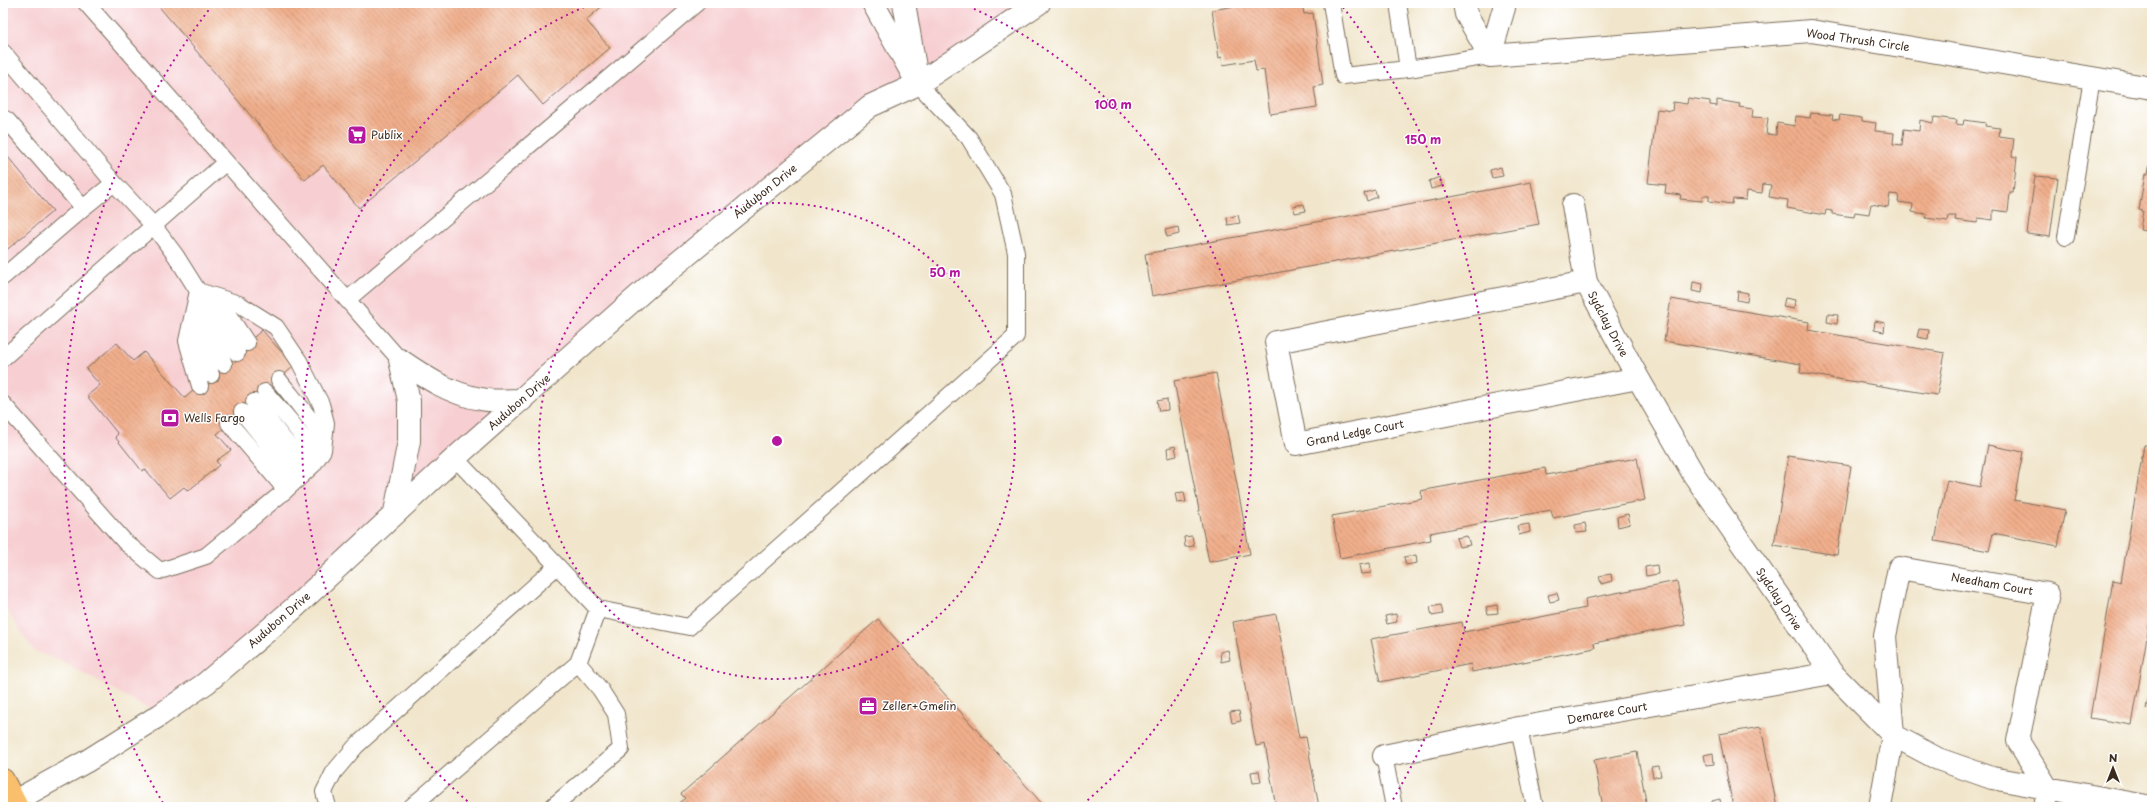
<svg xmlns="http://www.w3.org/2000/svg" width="2155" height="810" viewBox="0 0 2155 810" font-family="'Playpen Sans',sans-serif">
<defs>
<pattern id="building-back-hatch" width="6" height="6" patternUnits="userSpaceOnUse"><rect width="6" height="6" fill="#f1af8c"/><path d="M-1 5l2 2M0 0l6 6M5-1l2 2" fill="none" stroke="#c48f72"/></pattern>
</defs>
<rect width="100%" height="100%" fill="#fff"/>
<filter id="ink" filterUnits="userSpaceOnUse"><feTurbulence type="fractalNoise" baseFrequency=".025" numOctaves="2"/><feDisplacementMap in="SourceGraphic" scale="8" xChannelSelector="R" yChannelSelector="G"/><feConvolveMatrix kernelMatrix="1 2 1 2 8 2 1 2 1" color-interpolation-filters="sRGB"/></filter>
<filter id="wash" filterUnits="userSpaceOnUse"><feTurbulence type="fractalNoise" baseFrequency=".012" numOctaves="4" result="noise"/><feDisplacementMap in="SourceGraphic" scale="16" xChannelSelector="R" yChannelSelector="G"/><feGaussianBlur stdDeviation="0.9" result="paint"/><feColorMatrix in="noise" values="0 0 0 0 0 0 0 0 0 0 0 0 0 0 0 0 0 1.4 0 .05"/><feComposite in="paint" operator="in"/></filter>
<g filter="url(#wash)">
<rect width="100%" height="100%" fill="#f1e6cc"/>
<path fill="#f7cfd2" d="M3 3H1039L870 106 160 715 63 662 34 651 11 617 3 602Z"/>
<g id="blocks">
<path fill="url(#building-back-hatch)" d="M156 3H606L586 20 610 48 543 105 518 75 359 208 323 165 305 180Z
M1252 3H1302L1304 14 1313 13 1323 85 1314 87 1317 107 1270 114 1264 70 1256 71 1254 60 1223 65 1222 57 1219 58 1212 10Z
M1688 98 1710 101V105L1717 106V100L1740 104 1739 107 1753 109 1752 117 1768 118 1766 134 1776 135 1777 123 1795 126 1796 116 1810 118 1811 113 1833 115 1832 119 1839 120 1840 115 1862 118V121L1876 123 1875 131 1894 133 1893 144 1902 145 1904 129 1919 131 1920 120 1933 123 1934 117 1957 120 1956 124 1963 125 1964 120 1986 123 1985 126 2000 128 1999 136 2014 138 2012 156 2017 157 2013 193H2010L2008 212 1993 210V220L1978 218 1977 223 1955 220 1956 216H1949L1948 221 1926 218 1927 214 1912 212 1913 204 1898 202 1899 195 1890 194 1888 207 1871 204 1869 214 1855 212 1854 217 1832 214V211L1826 210 1825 215 1787 208 1788 200 1769 197 1771 185 1763 184 1762 193 1747 191 1746 200 1733 199 1732 204 1709 201V196H1703L1702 201 1680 199 1681 195 1665 193 1666 185 1648 183 1657 109 1672 111 1673 102 1687 104Z
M3 151 53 211 3 253Z
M2151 157H2152V232L2140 230 2143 211 2139 210 2145 174H2148Z
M1501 167 1503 176 1492 178 1490 170Z
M2035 176 2058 178 2050 237 2027 234Z
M1440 177 1442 186 1431 189 1429 181Z
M1531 182 1539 224 1152 296 1145 254Z
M1375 190 1377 197 1367 201 1364 193Z
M1304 204 1306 211 1295 213 1293 206Z
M1238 215 1240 223 1228 225 1227 218Z
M1178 227 1179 234 1167 237 1165 230Z
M1693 282 1703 284 1702 293 1692 291Z
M1738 291 1748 293 1747 302 1737 300Z
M1785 298 1795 300 1794 309 1783 307Z
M1671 299 1809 322 1808 330 1945 353 1937 395 1800 373 1801 364 1664 341Z
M1828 314 1838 315 1837 324 1827 322Z
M1875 321 1885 323 1884 332 1874 330Z
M1919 329 1929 330 1928 339 1917 337Z
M262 330 294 366 217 434 231 450 216 461 219 465 188 491 184 487 170 498 145 469 142 471 115 437 118 434 87 396 100 385 86 369 117 343 133 361 144 352 185 398Z
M1216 373 1250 554 1209 562 1174 381Z
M1167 399 1168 410 1159 411 1157 401Z
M1988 445 2023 452 2014 500 2065 510 2058 546 1993 533 1989 551 1935 541 1947 480 1980 487Z
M2144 445 2152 446V607L2132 725 2090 718 2113 580 2121 582Z
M1175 446 1177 456 1168 458 1167 448Z
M1788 456 1851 466 1837 555 1774 545Z
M1637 458 1645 500 1553 518 1551 510 1430 533 1431 540 1340 558 1332 516 1422 499 1420 491 1545 468 1546 475Z
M1184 492 1186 502 1177 503 1175 493Z
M1628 514 1630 524 1618 527 1617 517Z
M1585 523 1587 532 1576 533 1575 525Z
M1529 524 1530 532 1519 535 1517 526Z
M1192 536 1194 546 1185 547 1184 537Z
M1467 536 1470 545 1459 547 1456 538Z
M1416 555 1417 563 1406 565 1404 557Z
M1370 563 1371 573 1361 574 1359 565Z
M1657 565 1658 574 1646 576 1645 567Z
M1611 574 1612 581 1601 584 1599 576Z
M1677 581 1685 625 1594 643 1595 648 1472 672 1471 664 1380 682 1371 639 1462 622 1464 632 1586 608 1585 599Z
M1557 593 1559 600 1550 602 1548 595Z
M1441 605 1443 614 1432 616 1430 607Z
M1497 605 1498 613 1488 614 1486 607Z
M1276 614 1299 738 1306 737 1319 807H1276L1265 744 1256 746 1233 622Z
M1396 614 1397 622 1387 624 1385 616Z
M878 619 1045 807H675L685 798 681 794Z
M1228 650 1230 660 1221 662 1220 652Z
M2148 699 2152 700V710L2146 709Z
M1239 711 1241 721 1232 723 1230 712Z
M1761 727 1777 807H1733L1719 734Z
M1637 752 1647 807H1603L1594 760Z
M1713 753 1714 764 1706 765 1704 755Z
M1659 766 1661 776 1653 777 1651 767Z
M1259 771 1261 782 1253 783 1251 772Z
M1720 799 1721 807H1713L1712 801Z"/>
</g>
</g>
<g filter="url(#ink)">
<use href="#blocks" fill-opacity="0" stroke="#7b6c5b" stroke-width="1"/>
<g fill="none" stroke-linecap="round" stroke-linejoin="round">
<defs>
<path id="service" d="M86 3 400 360
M1331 3 1343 76 1408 69 1490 56
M1398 3 1408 69
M3 52 114 183 153 225 176 256 198 291 239 304 276 327 299 361 321 404 326 423 323 450 313 465 286 490 206 556 160 571 125 542 3 404
M3 118 7 120 83 208 3 277
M83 208 114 183
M2066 237 2092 78
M198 291 187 341 200 386
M207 299 229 316 247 343
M347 300 697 3
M199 309 202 339 211 375
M210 311 237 353
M206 318 224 364
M3 358 226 162
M279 380C294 400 316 421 323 446
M265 392C283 414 309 436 313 465
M254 402 301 461 305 472
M242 412 297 480
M229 423 286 490
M455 458 598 609 689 627 1016 336V253L1003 194 969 138 918 84
M1519 728 1535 807
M1384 756 1394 807
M328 807 324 792 334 772 356 746 557 566
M411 807 578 663
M552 807 621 749 616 714 600 689 578 663 598 609"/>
<path id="minor" d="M873 3 918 84
M904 3 915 67
M1464 3 1466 14 1490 56
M1490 56 1811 31 2152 88
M1490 56 1504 8V3
M1573 205 1586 282 1638 378 1694 475 1832 673 1893 735 1938 759 1992 778 2152 807
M1586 282 1276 342 1296 444 1638 378
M1384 756 1519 728 1832 673
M1880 807 1893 735 1885 636 1899 568 2048 594 2018 741 2048 789 2045 807"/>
<path id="tertiary" d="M400 360C425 377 450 394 481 399 494 402 509 400 522 400
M395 512 409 441V401L400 360
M4 807 87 761 160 715 206 683 293 609 455 458 647 288 747 206 870 106 918 84 1039 3"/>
<path id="primary" d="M3 780 17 807"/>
</defs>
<use href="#service" stroke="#7b6c5b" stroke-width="18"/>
<use href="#minor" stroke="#7b6c5b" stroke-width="24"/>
<use href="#tertiary" stroke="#7b6c5b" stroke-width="24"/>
<use href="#primary" stroke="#7b6c5b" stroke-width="24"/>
<use href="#service" stroke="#fff" stroke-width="16"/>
<use href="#minor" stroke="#fff" stroke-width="22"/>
<use href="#tertiary" stroke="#fff" stroke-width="22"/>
<use href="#primary" stroke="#f9bf6d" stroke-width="22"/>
</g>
</g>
<g fill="none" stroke="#b5179e" stroke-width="2" stroke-dasharray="2 4">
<circle cx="777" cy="441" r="238"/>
<path d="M472 805A475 475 0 0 1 591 4M963 4A475 475 0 0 1 1082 805"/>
<path d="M163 803A713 713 0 0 1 211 7M1343 7A713 713 0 0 1 1391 803"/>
</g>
<defs>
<symbol id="supermarket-square" viewBox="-11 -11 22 22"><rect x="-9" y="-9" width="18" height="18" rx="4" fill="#b5179e" stroke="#fff"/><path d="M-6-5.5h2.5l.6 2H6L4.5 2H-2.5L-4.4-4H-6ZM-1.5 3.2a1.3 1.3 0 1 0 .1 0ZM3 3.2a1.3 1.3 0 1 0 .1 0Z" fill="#fff"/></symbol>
<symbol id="bank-square" viewBox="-11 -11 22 22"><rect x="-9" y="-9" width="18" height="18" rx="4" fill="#b5179e" stroke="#fff"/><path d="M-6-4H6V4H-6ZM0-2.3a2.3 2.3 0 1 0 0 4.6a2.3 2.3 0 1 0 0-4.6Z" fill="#fff"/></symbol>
<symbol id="office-square" viewBox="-11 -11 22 22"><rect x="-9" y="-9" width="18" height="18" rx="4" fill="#b5179e" stroke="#fff"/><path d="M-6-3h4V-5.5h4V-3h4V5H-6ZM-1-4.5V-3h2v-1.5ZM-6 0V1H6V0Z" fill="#fff"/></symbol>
</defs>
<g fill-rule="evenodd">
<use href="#supermarket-square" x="346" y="124" width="22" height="22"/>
<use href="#bank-square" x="159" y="407" width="22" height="22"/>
<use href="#office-square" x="857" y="695" width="22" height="22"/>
</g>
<g text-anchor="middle" stroke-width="3" stroke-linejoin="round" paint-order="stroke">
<g font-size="11" fill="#3b2a1e" stroke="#fff">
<text transform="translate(1858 40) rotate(8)" y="4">Wood Thrush Circle</text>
<text transform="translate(765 191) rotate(-39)" y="4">Audubon Drive</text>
<text transform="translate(1608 324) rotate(62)" y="4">Sydclay Drive</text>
<text transform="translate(519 402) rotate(-41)" y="4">Audubon Drive</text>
<text transform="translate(1355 433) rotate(-11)" y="4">Grand Ledge Court</text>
<text transform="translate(1992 584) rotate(10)" y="4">Needham Court</text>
<text transform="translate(1779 599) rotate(56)" y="4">Sydclay Drive</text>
<text transform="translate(279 620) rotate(-41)" y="4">Audubon Drive</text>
<text transform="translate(1607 713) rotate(-10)" y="4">Demaree Court</text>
</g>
<g font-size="11" fill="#3b2a1e" stroke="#fff" text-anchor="start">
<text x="371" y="139">Publix</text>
<text x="184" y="422">Wells Fargo</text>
<text x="882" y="710">Zeller+Gmelin</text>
</g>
</g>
<circle cx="777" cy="441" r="6" fill="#b5179e" stroke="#fff" stroke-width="2"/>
<g font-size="12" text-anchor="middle" font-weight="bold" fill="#b5179e" stroke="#fff" stroke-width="3" stroke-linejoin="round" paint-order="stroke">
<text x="1113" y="109">100 m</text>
<text x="1423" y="144">150 m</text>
<text x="945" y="277">50 m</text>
</g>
<rect width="2155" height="810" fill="none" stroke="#fff" stroke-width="16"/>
<g transform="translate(2113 768)" stroke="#ffffff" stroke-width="3" paint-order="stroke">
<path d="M0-3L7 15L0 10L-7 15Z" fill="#3b2a1e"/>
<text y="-6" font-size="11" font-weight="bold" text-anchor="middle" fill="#3b2a1e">N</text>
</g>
</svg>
